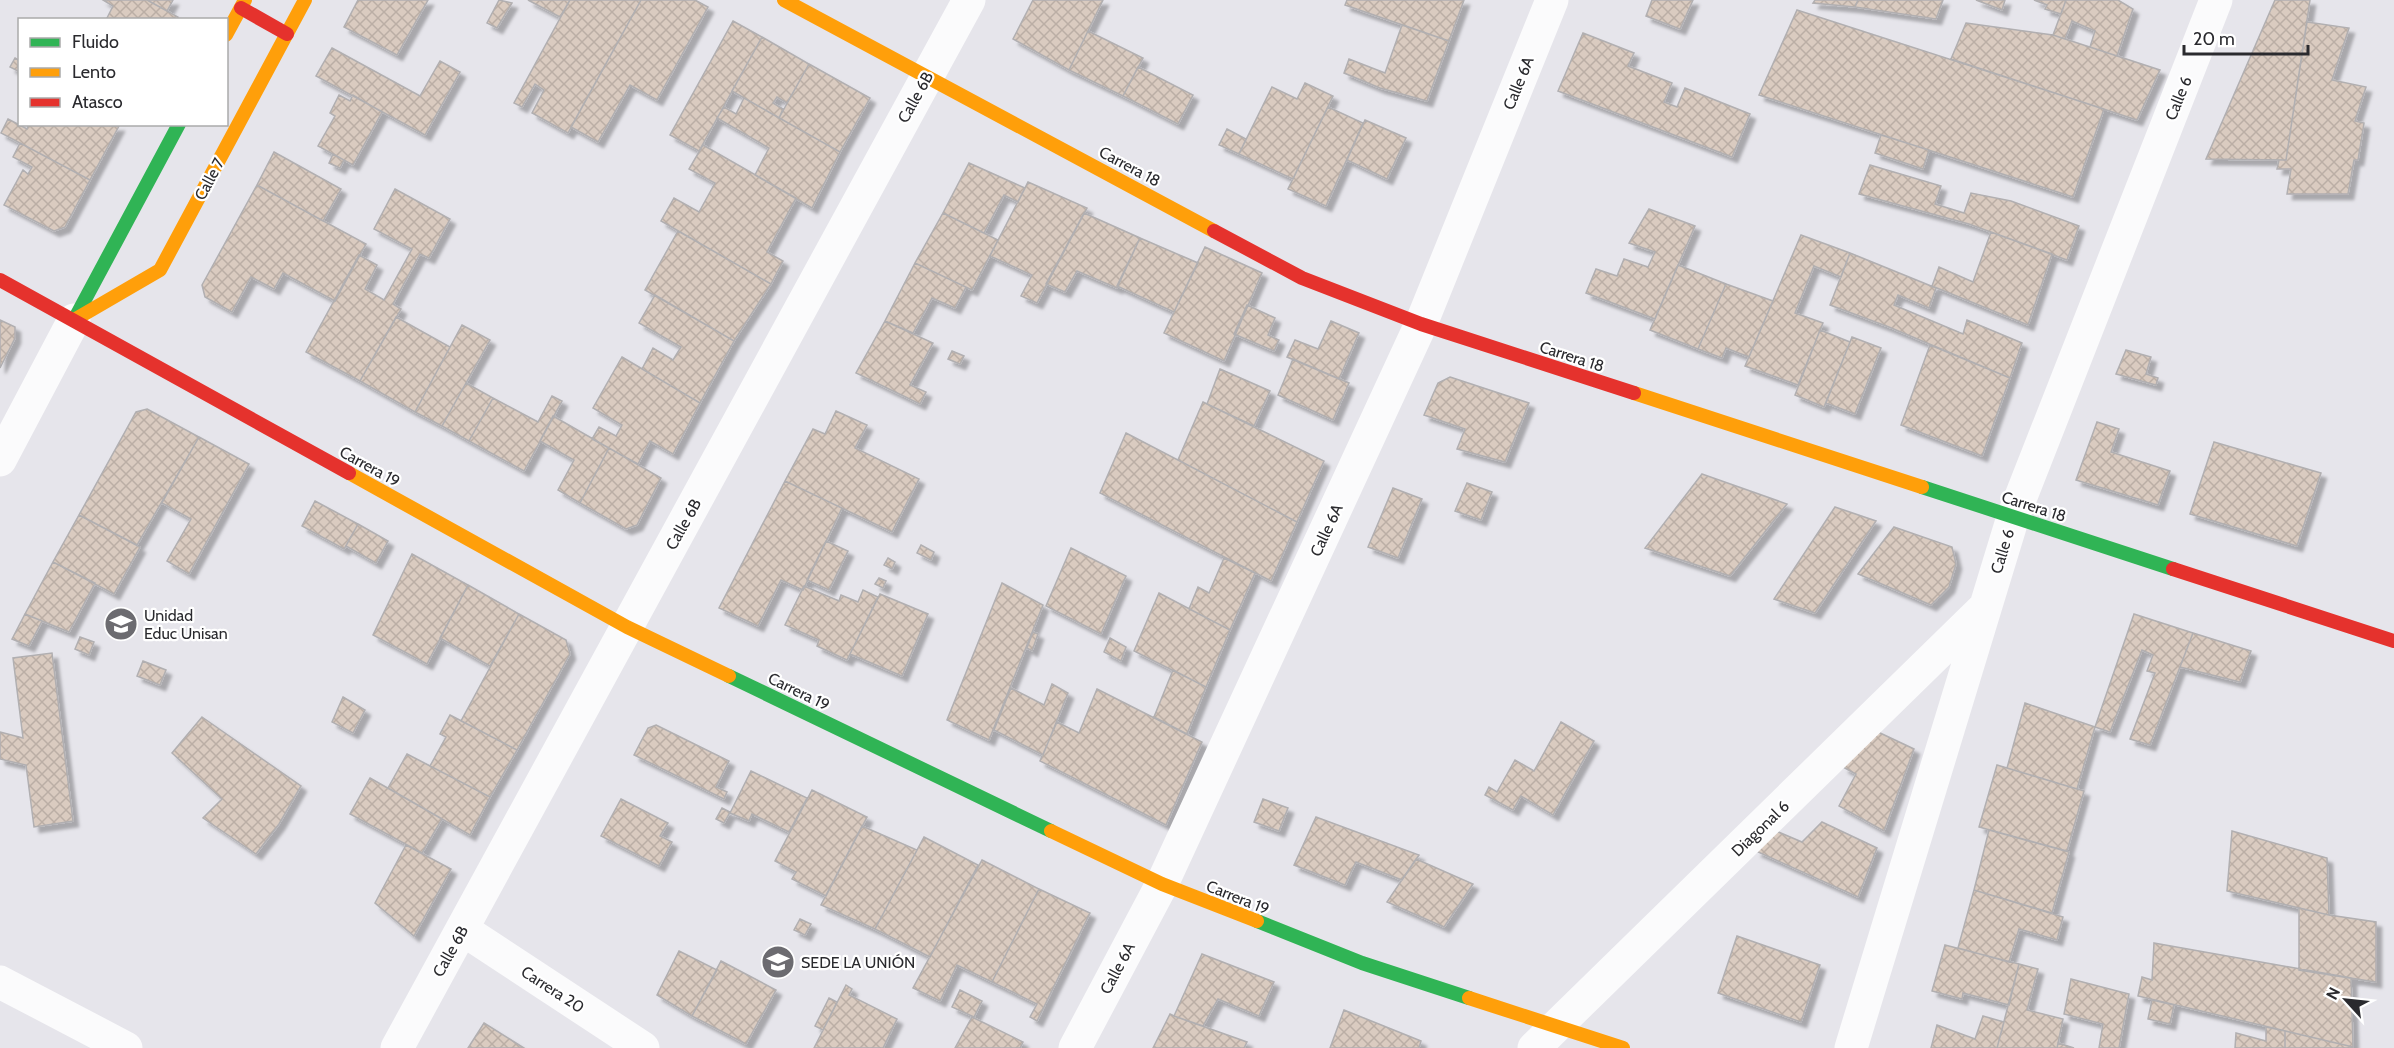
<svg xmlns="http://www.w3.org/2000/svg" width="2394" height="1048" viewBox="0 0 2394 1048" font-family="Cabin,sans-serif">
<defs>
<pattern id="building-cross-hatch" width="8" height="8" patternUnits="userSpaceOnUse" patternTransform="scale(1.5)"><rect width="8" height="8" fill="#dacbc0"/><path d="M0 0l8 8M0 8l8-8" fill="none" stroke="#bbaea5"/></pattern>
<filter id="shadow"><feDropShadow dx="5.5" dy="5.5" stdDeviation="1.5" flood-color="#0004"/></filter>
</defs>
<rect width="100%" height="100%" fill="#e6e5eb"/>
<path fill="url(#building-cross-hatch)" stroke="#b1afb1" stroke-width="1.5" filter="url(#shadow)" d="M103 0H147L178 17 177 20H106L113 6Z
M147 0H173L167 11Z
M358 0H428L397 55 344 27Z
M499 0 512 3 497 28 487 23Z
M528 0H570L560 17Z
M570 0H641L568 133 532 113 544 90 535 84 522 107 514 103Z
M641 0H695L708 7 657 100 630 85 598 142 571 127Z
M1033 0H1103L1069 70 1013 39Z
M1347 0H1464L1449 41 1345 5Z
M1652 0H1693L1680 29 1646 16Z
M1815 0H1858L1855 7 1813 3Z
M1858 0H1943L1936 19 1855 7Z
M1976 0H2005L2002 10Z
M2034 0H2066L2061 14 2045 9 2047 5Z
M2066 0H2118L2133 9 2117 56 2090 47 2095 31 2072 21 2065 39 2053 35Z
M2275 0H2310L2286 160 2206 159Z
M1797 10 2104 109 2073 197 1759 95Z
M733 21 762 37 699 151 670 135Z
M2307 22 2349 28 2332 80 2366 87 2355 121 2364 123 2358 160H2354L2348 194H2287L2291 169H2277L2279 160H2286Z
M1966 23 2053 35 2160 70 2137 120 1951 59Z
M1402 25 1449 41 1427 101 1380 88 1344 73 1349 59 1385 73Z
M1088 31 1143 58 1123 96 1069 70Z
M1583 33 1634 53 1628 66 1672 83 1664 102 1677 107 1685 88 1750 114 1732 157 1558 91Z
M762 37 809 64 787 103 777 97 773 103 783 109 779 118 732 91Z
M332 48 420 96 440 61 460 72 425 135 316 76Z
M15 58 20 61V72L10 67Z
M809 64 870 98 840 152 779 118Z
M1138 67 1193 95 1178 124 1123 96Z
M1305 83 1333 96 1293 179 1239 154 1272 87 1297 99Z
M339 95 350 101 353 95 382 112 353 165 318 146 335 116 330 113Z
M744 98 840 152 812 208 755 175 769 148 717 118 724 107 736 114Z
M1328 107 1363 123 1326 206 1288 189Z
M8 119 27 129 29 124 119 126 90 180 1 133Z
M1365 120 1406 138 1387 179 1347 160Z
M1227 129 1246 139 1239 154 1219 145Z
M1881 135 1929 150 1923 169 1875 153Z
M20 143 90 180 65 227 54 231 4 205 23 170 28 174 32 167 13 157Z
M703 145 796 198 767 252 783 261 771 284 661 221 674 198 699 212 715 183 689 169Z
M274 152 341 189 323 221 257 185Z
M333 154 344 160 340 168 329 163Z
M969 163 1025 188 1018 202 1004 195 984 233 943 213Z
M1870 165 1941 186 1935 204 1964 213 1971 193 2011 201 2079 226 2067 260 1969 224 1859 194Z
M1028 182 1087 208 1037 303 1021 296 1032 275 990 256Z
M257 185 366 244 335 301 283 273 274 289 251 277 232 312 205 297 202 285Z
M395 189 450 219 429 258 420 254 393 304 401 309 360 381 306 352 359 255 377 265 365 289 384 300 412 249 374 229Z
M1649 209 1695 226 1655 319 1586 293 1596 269 1617 276 1624 259 1648 267 1655 252 1629 243Z
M943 213 998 240 972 290 915 263Z
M1084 213 1140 238 1117 288 1077 271 1065 292 1046 284Z
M678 231 771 284 734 341 645 290Z
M1991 232 2052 254 2028 325 1932 286 1939 267 1973 282Z
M1801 235 1850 253 1841 277 1814 266 1795 313 1823 323 1798 385 1745 366Z
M1140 238 1198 263 1174 312 1117 286Z
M1205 247 1262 273 1224 361 1164 333Z
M1850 253 1936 288 1929 308 1898 295 1894 305 1963 334 1967 320 2022 343 2010 378 1889 327 1830 305Z
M915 263 966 287 955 308 932 298 913 333 885 321Z
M1678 265 1726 284 1698 349 1650 330Z
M1726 284 1773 301 1749 357 1726 348 1722 358 1698 349Z
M655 295 734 341 700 403 642 369 653 348 673 360 681 347 639 323Z
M1247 305 1275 318 1268 335 1279 340 1274 351 1234 334Z
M396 317 450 347 415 412 360 381Z
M0 320 15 327V338L0 368Z
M885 321 933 343 910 385 926 392 920 404 856 373Z
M1331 321 1359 333 1339 379 1287 357 1295 340 1318 349Z
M462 325 490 340 442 426 415 412Z
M1820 330 1850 342 1824 407 1795 395Z
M1852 337 1881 348 1855 414 1826 403Z
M1930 345 2010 378 1982 456 1901 425Z
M2126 350 2151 357 2146 374 2158 378 2156 385 2116 374Z
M952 351 964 356 960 364 948 359Z
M622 357 700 403 673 454 650 441 638 464 592 439 599 427 616 436 622 425 593 408Z
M1293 359 1349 383 1333 420 1278 395Z
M1220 369 1270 391 1254 426 1207 404Z
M1450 377 1529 403 1505 462 1457 449 1465 429 1424 415 1438 383Z
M466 383 493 398 469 441 442 426Z
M552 396 562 401 524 471 469 441 493 398 538 422Z
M1203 402 1324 461 1297 522 1178 460Z
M147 409 199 437 137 545 79 515 136 412Z
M836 411 867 425 855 448 919 479 892 532 785 481 813 429 825 434Z
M553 416 609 448 580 503 558 490 574 460 540 441Z
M2097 422 2119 429 2111 452 2170 471 2158 505 2076 480Z
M1126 433 1297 522 1271 581 1100 493Z
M199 437 249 464 189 574 167 561 191 519 162 503Z
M2214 442 2321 473 2297 546 2190 514Z
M609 448 661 478 637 525 626 529 580 503Z
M1702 474 1787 504 1730 576 1645 548Z
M785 481 842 508 803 590 781 580 758 626 719 608Z
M1467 483 1492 492 1481 520 1455 511Z
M1393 488 1422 499 1398 558 1368 547Z
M315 501 358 524 344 549 302 526Z
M1835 507 1876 521 1815 613 1774 599Z
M79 515 140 547 114 594 53 562Z
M358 524 388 541 376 563 346 546Z
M1894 527 1952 547 1956 564 1949 587 1931 605 1858 574Z
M826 541 848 551 829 590 807 580Z
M921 545 934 552 931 560 917 553Z
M1071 548 1126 576 1101 634 1046 606Z
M412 554 468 585 427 664 373 635Z
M888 558 895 562 892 569 884 565Z
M1224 558 1255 573 1230 630 1189 609 1198 587 1209 593Z
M53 562 95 583 69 632 25 614Z
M879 578 886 581 883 588 875 584Z
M1002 583 1043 605 989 740 947 720Z
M468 585 519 614 490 666 440 638Z
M804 586 839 601 841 595 858 602 863 590 878 597 847 660 817 646 819 640 785 625Z
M1159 593 1230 630 1206 687 1134 651Z
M880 594 928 614 902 676 850 654Z
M25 614 42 621 29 646 12 639Z
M519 614 566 640 570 654 517 750 461 721Z
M2134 614 2193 633 2150 745 2130 739 2155 673 2147 671 2153 655 2142 650 2110 732 2095 727Z
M1033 632 1038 634 1032 651 1027 648Z
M2193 633 2251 651 2240 682 2180 667Z
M80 637 94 642 89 655 75 649Z
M1110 638 1126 647 1121 661 1104 652Z
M52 653 73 821 34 827 26 765 0 759V732L23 738 13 658Z
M143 661 166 670 160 685 137 676Z
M1173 670 1206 687 1187 734 1154 717Z
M1052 684 1068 693 1043 755 994 730 1011 688 1044 705Z
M1097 689 1202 742 1166 825 1040 761 1057 722 1079 733Z
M343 697 365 710 353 733 332 722Z
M2025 703 2095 727 2077 789 2007 768Z
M450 715 517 750 490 797 430 766 446 737 440 734Z
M202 717 301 786 279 824 256 854 203 818 222 799 172 753Z
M1561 722 1594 741 1553 815 1521 796 1513 810 1485 795 1489 787 1497 792 1515 760 1534 771Z
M656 725 729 761 716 787 727 792 724 799 634 755 648 728Z
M1878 732 1914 749 1884 831 1839 806 1856 774 1843 767Z
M407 754 490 797 470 835 388 788Z
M1997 765 2084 791 2067 851 1979 827Z
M751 771 807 798 789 832 752 814 749 821 730 813Z
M370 778 442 819 422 853 350 814Z
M812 790 867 817 826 896 792 879 796 872 775 861Z
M621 799 668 823 660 836 672 842 659 866 601 836Z
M1263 799 1288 808 1279 831 1254 822Z
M722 808 730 812 724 823 716 819Z
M1316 817 1419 855 1402 880 1356 862 1345 885 1294 865Z
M1822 822 1877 848 1858 897 1756 851 1776 831 1802 842Z
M862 826 917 850 875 929 821 905Z
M1989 830 2069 852 2052 913 1974 890Z
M2232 831 2327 858 2329 915 2227 891Z
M924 837 978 865 930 957 875 929Z
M406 845 451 869 414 936 375 903Z
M1416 859 1473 884 1444 927 1387 902Z
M982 860 1039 889 992 982 957 965 940 1001 913 988Z
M1039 889 1090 913 1037 1021 1030 1017 1037 1004 992 982Z
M1974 890 2063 917 2057 940 2019 929 2009 962 1958 948Z
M2299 908 2329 915 2376 922V982L2299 970Z
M800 919 811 924 805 935 794 930Z
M1737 936 1820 965 1801 1022 1718 993Z
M2154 943 2351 978 2353 1047 2138 996 2142 977 2152 980Z
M1945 945 2019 964 2009 1005 1963 993 1962 999 1932 991Z
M679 951 717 970 692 1016 657 995Z
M1202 954 1274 982 1259 1016 1218 999 1203 1026 1174 1016Z
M721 961 776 990 746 1044 692 1016Z
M2019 964 2038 969 2027 1010 2063 1019 2057 1048H1997Z
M2071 979 2129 994 2119 1048H2099L2103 1024 2064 1014Z
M846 985 852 989 849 995 897 1019 883 1048H814Z
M960 990 982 1001 974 1017 952 1007Z
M829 998 837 1002 823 1030 815 1026Z
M2152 1000 2174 1005 2170 1024 2148 1019Z
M1344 1010 1421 1041 1419 1048H1330Z
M1170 1014 1174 1016 1247 1042 1244 1048H1153Z
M1983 1016 2004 1022 1997 1048H1931L1937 1025 1975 1039Z
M972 1017 1023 1042 1020 1048H955Z
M484 1023 524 1048H468Z
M2266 1027 2285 1031V1048H2235L2236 1033 2266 1041Z
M2285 1031 2353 1047V1048H2285Z
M2058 1043 2074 1048H2057Z"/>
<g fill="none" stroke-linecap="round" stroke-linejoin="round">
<path stroke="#fbfbfc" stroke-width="33" d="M0 460 74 320
M462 929 643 1048
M0 982 126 1048
M397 1048 969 0
M1075 1048 1162 884 1421 324 1552 0
M1534 1048 1982 610
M1851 1048 2013 517 2216 0"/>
<path stroke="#30b455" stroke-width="14" d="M74 320 179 124
M1922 487 2173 569
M729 676 1051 831
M1257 921 1362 963 1469 998"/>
<path stroke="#ff9f0a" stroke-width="14" d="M784 0 1214 231
M226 35 245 0
M74 320 160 270 305 0
M1634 393 1922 487
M349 473 627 627 729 676
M1051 831 1162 884 1257 921
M1469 998 1623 1048"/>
<path stroke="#e5322d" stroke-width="14" d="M241 8 287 34
M1214 231 1302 278 1421 324 1634 393
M0 280 349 473
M2173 569 2394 641"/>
</g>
<defs>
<symbol id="school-disc" viewBox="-11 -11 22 22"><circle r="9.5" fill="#6c6b70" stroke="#fff"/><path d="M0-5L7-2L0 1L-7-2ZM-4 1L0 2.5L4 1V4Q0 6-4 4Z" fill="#fff"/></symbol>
</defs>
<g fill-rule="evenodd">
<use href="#school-disc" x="102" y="605" width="38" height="38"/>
<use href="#school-disc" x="759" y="943" width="38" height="38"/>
</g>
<g text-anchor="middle" stroke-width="4.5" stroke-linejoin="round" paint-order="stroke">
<g font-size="16" fill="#2a2a2e" stroke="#fff">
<text transform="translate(1518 83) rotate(-68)" y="6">Calle 6A</text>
<text transform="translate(915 97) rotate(-61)" y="6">Calle 6B</text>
<text transform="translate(2178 98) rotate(-68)" y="6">Calle 6</text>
<text transform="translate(1130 166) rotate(28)" y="6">Carrera 18</text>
<text transform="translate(209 179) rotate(-62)" y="6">Calle 7</text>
<text transform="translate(1572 356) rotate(18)" y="6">Carrera 18</text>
<text transform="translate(370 466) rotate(29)" y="6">Carrera 19</text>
<text transform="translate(2034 506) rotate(18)" y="6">Carrera 18</text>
<text transform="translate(683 524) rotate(-61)" y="6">Calle 6B</text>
<text transform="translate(1326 530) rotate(-65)" y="6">Calle 6A</text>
<text transform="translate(2002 551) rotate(-73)" y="6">Calle 6</text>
<text transform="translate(799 691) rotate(26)" y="6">Carrera 19</text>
<text transform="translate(1760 828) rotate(-44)" y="6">Diagonal 6</text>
<text transform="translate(1238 897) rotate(22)" y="6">Carrera 19</text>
<text transform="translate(450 951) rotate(-61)" y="6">Calle 6B</text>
<text transform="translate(1117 968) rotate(-62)" y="6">Calle 6A</text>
<text transform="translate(553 989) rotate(33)" y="6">Carrera 20</text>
</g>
<g font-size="16" fill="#2a2a2e" stroke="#fff" text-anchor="start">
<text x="144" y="621">Unidad<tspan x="144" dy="18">Educ Unisan</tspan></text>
<text x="801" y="968">SEDE LA UNIÓN</text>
</g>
</g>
<rect x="18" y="18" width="210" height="108" fill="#ffffff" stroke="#aaaaab" stroke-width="1.5"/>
<rect x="30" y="38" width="30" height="9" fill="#30b455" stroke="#aaaaab" stroke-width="1.5"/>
<text x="72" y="48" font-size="18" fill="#2a2a2e">Fluido</text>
<rect x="30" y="68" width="30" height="9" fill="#ff9f0a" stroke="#aaaaab" stroke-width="1.5"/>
<text x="72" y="78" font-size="18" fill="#2a2a2e">Lento</text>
<rect x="30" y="98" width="30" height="9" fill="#e5322d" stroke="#aaaaab" stroke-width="1.5"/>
<text x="72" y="108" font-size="18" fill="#2a2a2e">Atasco</text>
<g transform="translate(2346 1000) rotate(297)" stroke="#ffffff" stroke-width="4.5" paint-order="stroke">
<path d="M0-4.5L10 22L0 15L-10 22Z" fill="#2a2a2e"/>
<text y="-9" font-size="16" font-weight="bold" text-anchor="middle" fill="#2a2a2e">N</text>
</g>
<path d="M2184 45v9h124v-9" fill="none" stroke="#2a2a2e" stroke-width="3"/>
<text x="2193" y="45" font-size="18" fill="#2a2a2e" stroke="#ffffff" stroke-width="4.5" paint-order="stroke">20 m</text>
</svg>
